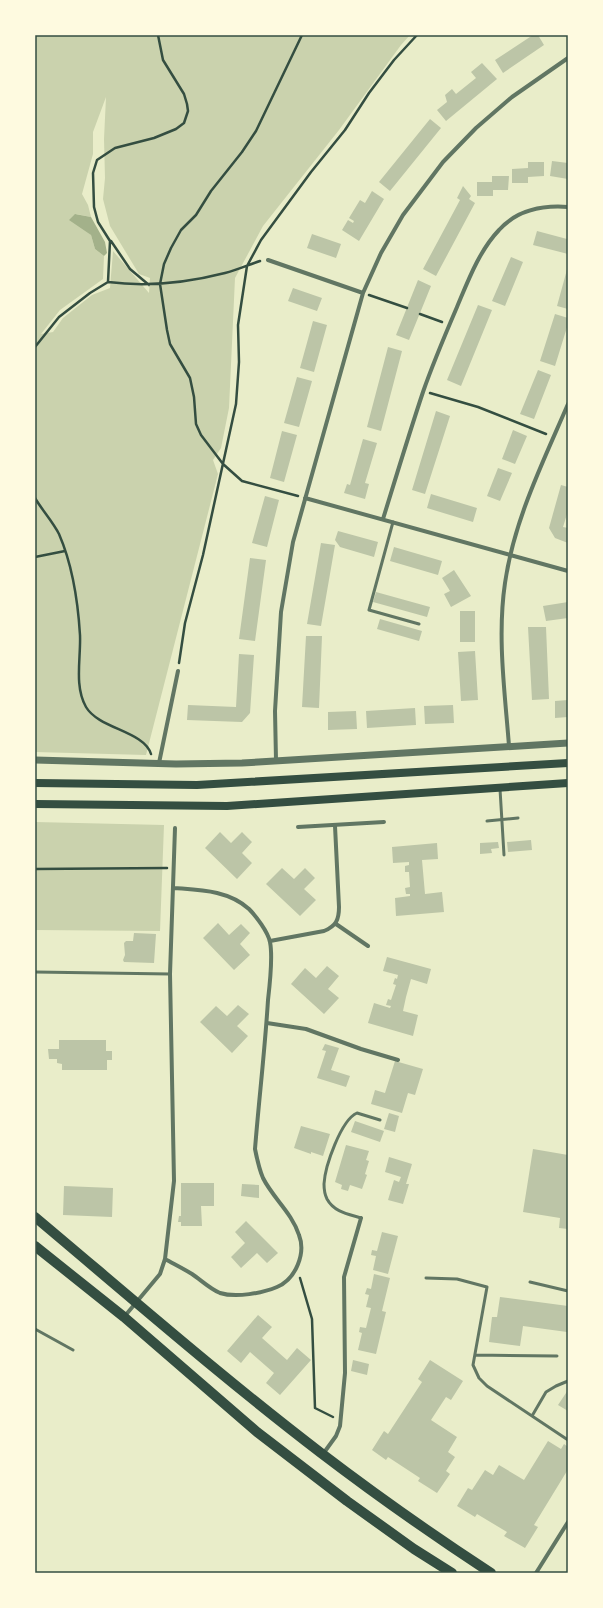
<svg xmlns="http://www.w3.org/2000/svg" width="603" height="1608" viewBox="0 0 603 1608" font-family="'Varela Round',sans-serif">
<rect width="100%" height="100%" fill="#e9edc9"/>
<path fill="#cad2ad" fill-rule="evenodd" d="M35 35H410L401 45 339 130 263 226 235 278 229 408 221 448 213 460 218 474 146 755 35 752ZM106 97 104 139 105 178 103 199 110 226 139 274 150 278 149 293 113 251 110 288 92 295 63 318 53 332 41 334 60 310 103 279 104 256 95 249 91 235 83 228 76 214 91 217 88 205 82 194 93 154V132Z
M35 822 164 825 160 931 35 930Z"/>
<path fill="#a3b18a" d="M75 214 91 217 105 242 107 253 104 256 95 249 91 235 69 220Z"/>
<path fill="#bcc5a7" d="M533 35H538L544 45 503 73 495 60Z
M482 63 497 79 446 121 437 110 447 102 445 95 452 89 456 94 476 78 471 72Z
M430 119 441 128 390 191 379 182Z
M552 161 568 163V179L550 176Z
M528 162H544V176L528 177V183H512V169L528 168Z
M492 176H509L508 190H493V196H477V182H492Z
M463 186 471 196 469 199 475 203 436 276 423 269 460 200 457 198Z
M372 191 384 199 359 241 342 230 348 220 353 223 354 221 349 218 360 200 365 203Z
M537 231 567 239 568 240V254L533 245Z
M312 234 341 244 336 258 307 248Z
M511 257 523 262 505 306 492 301Z
M568 266V309L557 306Z
M418 280 431 286 409 340 396 335Z
M293 288 322 298 317 311 288 301Z
M478 305 492 310 461 386 447 380Z
M555 314 568 318V324L555 366 540 361Z
M313 321 327 325 314 372 300 368Z
M388 347 402 351 381 431 367 427Z
M538 370 551 375 534 419 520 414Z
M297 377 312 381 299 427 284 423Z
M436 411 450 416 425 494 412 490Z
M513 430 527 436 515 464 502 459Z
M282 431 297 435 284 482 270 478Z
M363 439 377 443 365 483 369 484 365 499 344 493 347 484 350 485Z
M498 468 512 473 500 501 487 496Z
M561 485 568 487V511L563 527 568 528V543L555 538 549 528Z
M431 494 477 508 473 522 427 508Z
M265 496 279 500 267 547 252 543Z
M338 531 378 542 374 557 340 547 335 540Z
M321 543 335 545 321 626 307 624Z
M394 547 442 561 438 575 390 561Z
M250 558 266 560 255 641 239 639Z
M454 570 471 596 451 607 444 594 450 591 442 578Z
M376 592 430 607 427 617 373 602Z
M568 602V618L546 621 543 606Z
M460 611H475V642H460Z
M380 619 422 631 419 641 377 629Z
M528 627H546L549 699 532 700Z
M306 636H322L319 708 302 707Z
M475 651 478 700 461 701 458 652Z
M239 654 254 655 250 713 242 722 187 720 188 705 236 707Z
M568 700V717L555 718V701Z
M453 705 454 723 425 724 424 706Z
M415 708 416 725 367 728 366 711Z
M356 711 357 729 328 730V712Z
M220 832 231 843 242 832 252 842 242 853 252 863 237 879 205 848Z
M531 840 532 850 508 852 507 842Z
M498 842 499 848 491 849 492 853 480 854V843Z
M437 843 438 859 422 860 425 894 442 892 444 912 396 916 395 898 410 896V894H406L405 888 410 887 409 872H405V866L409 865V862L393 863 392 847Z
M282 868 294 879 305 868 315 878 304 889 316 900 300 916 266 884Z
M218 923 229 935 241 924 250 933 240 944 250 955 234 970 203 938Z
M134 933 156 934 154 963 124 962 123 960 125 955 124 943 126 941H133Z
M387 957 431 969 427 984 411 979 406 997 403 1011 418 1015 413 1036 368 1023 374 1003 390 1008 391 1006 386 1005 388 999 391 1000 396 985 393 984 395 978 397 979 398 975 383 971Z
M327 966 339 976 328 989 339 998 324 1014 291 984 305 968 316 978Z
M238 1005 249 1014 237 1026 248 1036 232 1053 200 1022 216 1006 227 1016Z
M59 1040H106V1051H112V1060H107V1070H62V1064L57 1063V1059H49L48 1049H59Z
M325 1044 339 1048 331 1070 350 1076 346 1087 317 1078 326 1051 322 1050Z
M395 1061 423 1069 415 1095 408 1093 402 1113 371 1104 375 1090 385 1093Z
M389 1113 399 1116 395 1132 384 1129Z
M355 1121 384 1131 380 1142 351 1132Z
M301 1126 330 1134 323 1156 311 1152V1154L294 1148Z
M346 1145 369 1151 366 1160 369 1161 365 1174 367 1175 362 1189 350 1185 348 1191 341 1189 342 1185 335 1182Z
M533 1149 568 1155V1229L559 1228 560 1218 523 1212Z
M389 1157 412 1164 406 1184H409L403 1204 388 1200 394 1180 399 1182 401 1177 385 1172Z
M181 1183H214V1206H201L202 1226H181V1222H178L179 1216H181Z
M242 1184 259 1185V1198L241 1196Z
M64 1186 113 1188 112 1217 63 1215Z
M246 1221 278 1253 267 1263 257 1253 241 1268 231 1257 245 1243 235 1232Z
M382 1232 398 1236 388 1274 373 1270 376 1256 371 1255 372 1250 377 1251Z
M374 1274 390 1278 382 1311 386 1312 376 1354 358 1350 362 1333 359 1332 360 1327 366 1328 371 1308 366 1307 369 1295 365 1294 367 1288 371 1289Z
M500 1297 568 1306 567 1332 523 1326 520 1346 489 1342 492 1317H497Z
M258 1315 272 1327 262 1338 287 1360 297 1348 311 1360 280 1395 266 1383 274 1373 250 1352 241 1363 227 1351Z
M353 1360 369 1364 367 1375 351 1371Z
M430 1360 463 1381 451 1400 446 1397 431 1420 457 1437 448 1452 455 1457 446 1471 450 1474 437 1493 418 1481 420 1478 388 1457 386 1460 372 1450 384 1431 388 1434 422 1382 418 1379Z
M568 1390V1411L558 1405Z
M548 1441 561 1449 564 1444 568 1447V1471H567L534 1525 538 1527 525 1548 504 1536 507 1532 477 1514 475 1517 457 1506 468 1488 472 1490 485 1470 493 1475 499 1465 524 1480Z"/>
<g fill="none" stroke-linecap="round" stroke-linejoin="round">
<path stroke="#344e41" stroke-width="2.5" d="M158 35 163 60 184 94 187 104 188 111 184 123 176 129 154 138 115 148 97 160 93 173 94 207 98 222 110 241 108 282C147 287 186 283 225 273 237 270 248 265 260 261
M111 241 130 269 149 285
M369 295 407 308
M420 314 442 322
M35 347 59 317 90 293 108 282
M430 393 478 407 546 434
M298 496 242 481 223 464 201 435 196 424 194 397 190 378 170 344 167 330 160 284 164 264 171 248 181 230 196 215 211 191 242 152 256 131 302 35
M35 498C42 510 53 522 59 534 72 564 78 602 80 635 81 658 74 686 86 707 99 729 144 731 151 754
M35 557 65 551
M179 663 185 623 203 555 236 404 239 362 238 325 247 266 261 240 311 172 345 130 369 93 394 60 417 35
M35 869 167 868
M300 1278 312 1319 315 1408 333 1417"/>
<path stroke="#617663" stroke-width="3" d="M393 522 369 610 419 624
M500 789 504 855
M487 821 518 818
M35 972 170 974
M361 1218C348 1214 334 1212 327 1199 325 1195 324 1188 324 1184 325 1166 341 1120 357 1113L380 1120
M426 1278 457 1279 487 1287 473 1365 479 1378 487 1386 568 1440
M530 1282 568 1291
M35 1329 73 1350
M475 1355 557 1356
M532 1416 546 1392 556 1386 568 1381"/>
<path stroke="#617663" stroke-width="4" d="M268 260 363 293
M305 498 568 571
M383 519C396 477 409 434 423 392 433 363 445 335 457 307 468 281 479 251 499 230 517 210 542 205 568 207
M509 746C505 693 497 637 505 583 514 520 543 462 568 404
M276 760 275 711 281 612 293 542 363 293 381 253 403 215 443 162 476 128 512 97 568 58
M159 763 178 671
M298 827 384 822
M336 924 368 946
M270 941 324 931C336 926 339 920 339 907L335 826
M267 1023 306 1029 361 1049 398 1060
M165 1259C174 1264 184 1269 192 1274 201 1280 210 1289 220 1293 236 1298 263 1293 277 1287 296 1279 306 1253 299 1235 292 1213 273 1198 263 1178 259 1169 257 1159 255 1149 259 1099 265 1049 268 1000 270 983 273 957 270 942 268 932 256 916 249 909 228 890 199 890 174 888
M124 1317 160 1274 165 1259 174 1181 170 974 175 828
M323 1454 336 1436 340 1426 345 1373 344 1277 361 1218
M536 1573 568 1522"/>
<path stroke="#617663" stroke-width="7" d="M35 760 176 764 242 763 568 743"/>
<path stroke="#344e41" stroke-width="8" d="M35 783 197 785 568 763
M35 804 227 806 568 783"/>
<path stroke="#344e41" stroke-width="10" d="M35 1217C129 1296 223 1378 321 1453 376 1495 433 1535 491 1573
M35 1246 124 1317 257 1432 347 1501 414 1549 452 1573"/>
</g>
<rect width="603" height="1608" fill="none" stroke="#fefae0" stroke-width="72"/>
<rect x="36" y="36" width="531" height="1536" fill="none" stroke="#344e41" stroke-width="1.5"/>
</svg>
